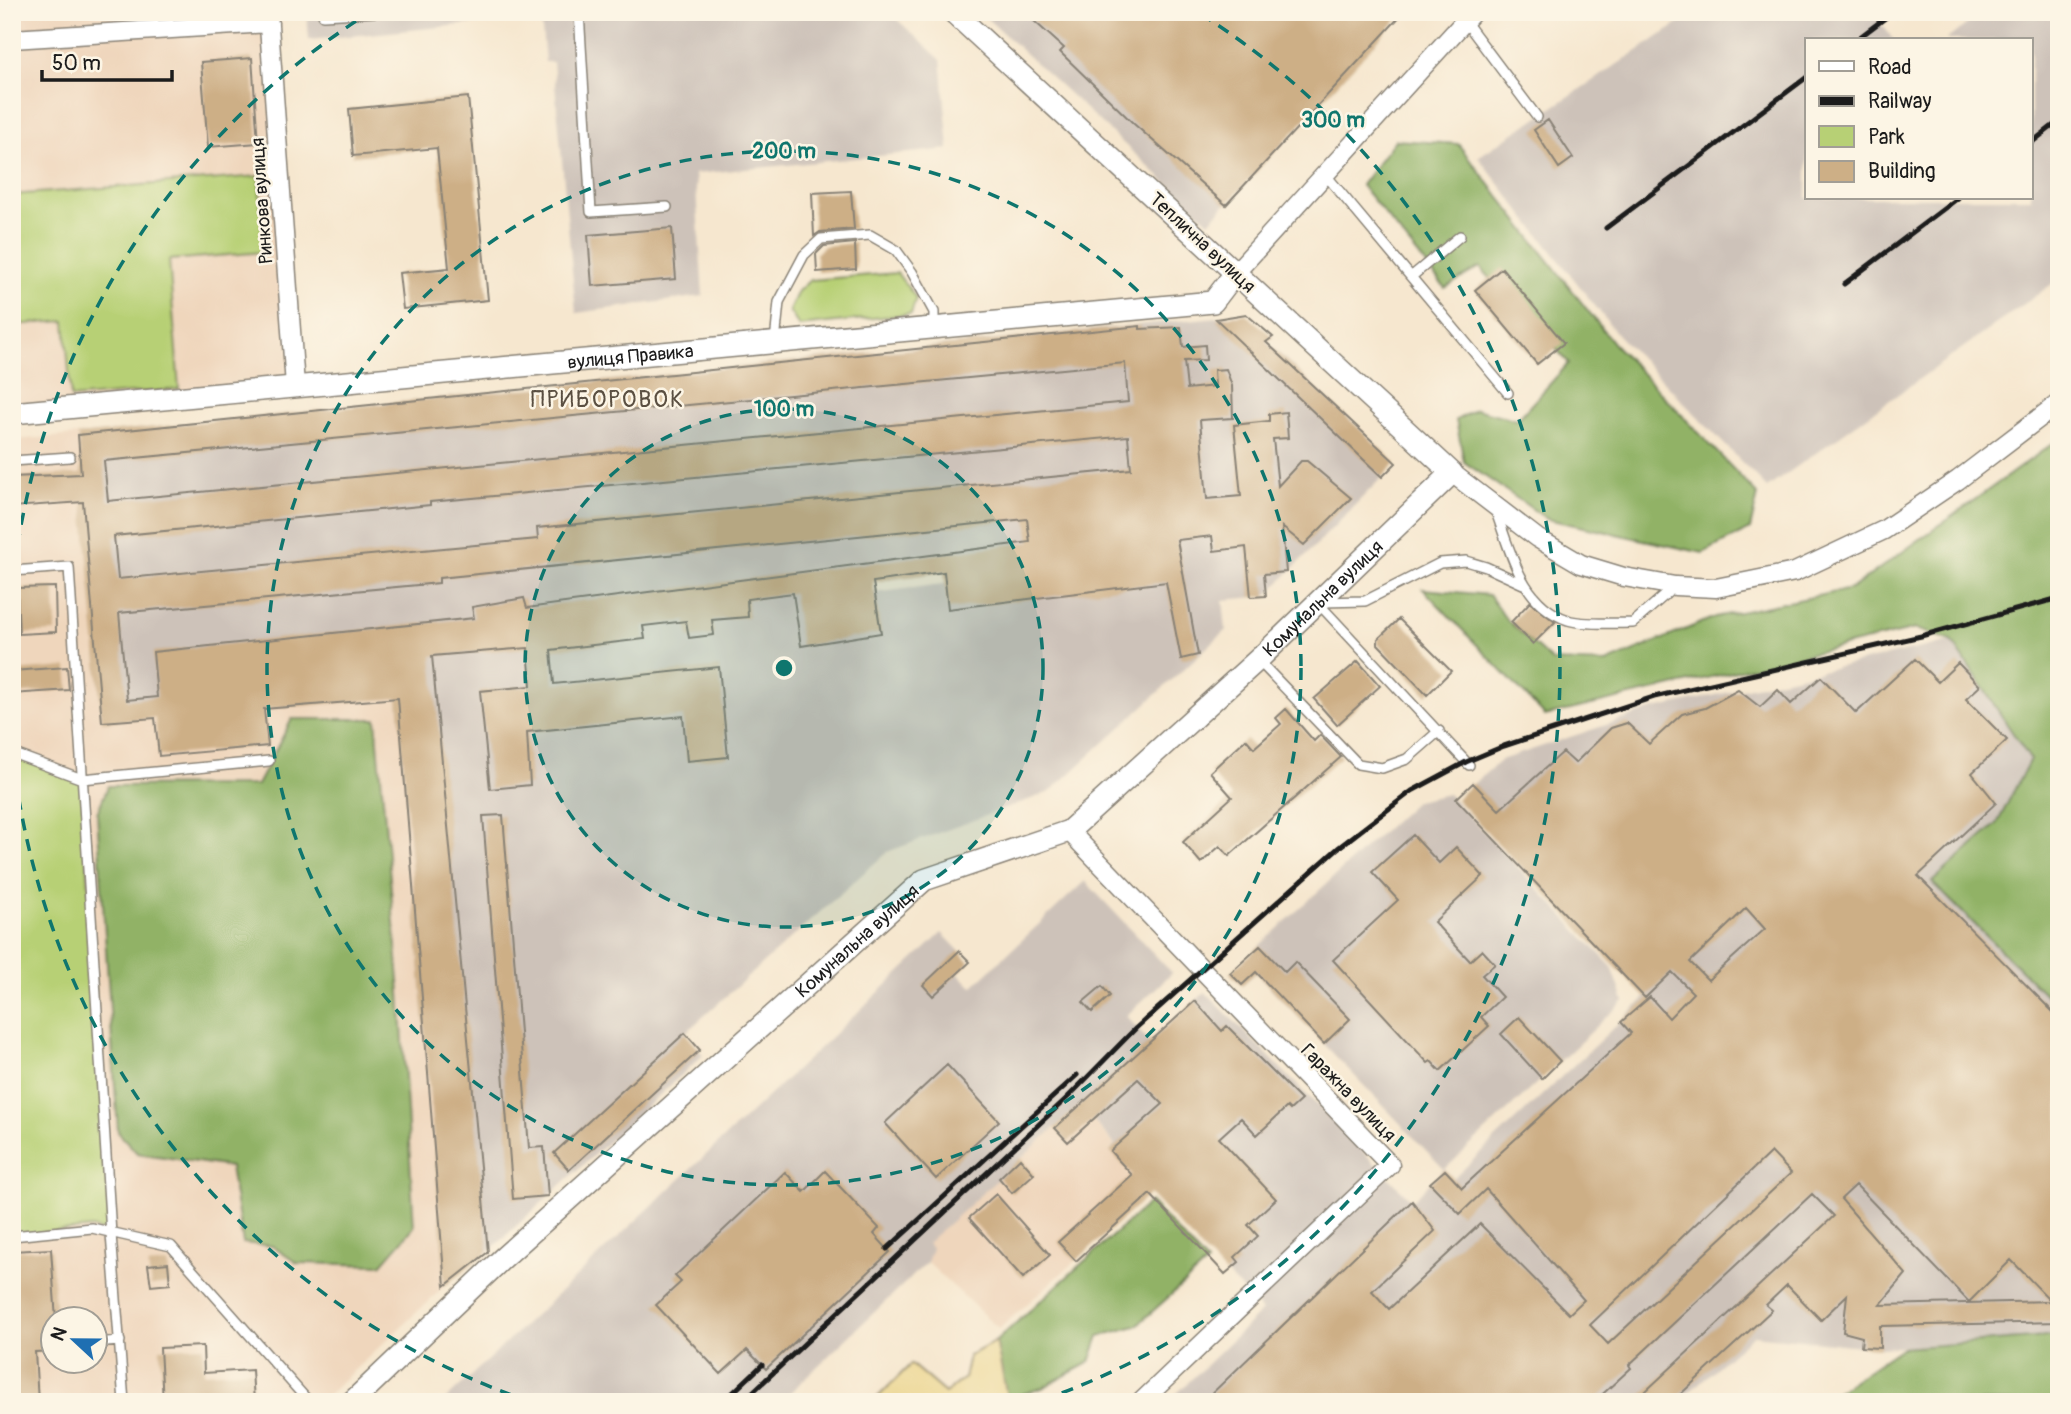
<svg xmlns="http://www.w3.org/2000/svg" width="2071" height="1414" viewBox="0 0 2071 1414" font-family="Pangolin,sans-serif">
<rect width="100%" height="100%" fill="#fcf5e5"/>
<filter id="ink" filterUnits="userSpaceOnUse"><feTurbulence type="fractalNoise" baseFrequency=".0143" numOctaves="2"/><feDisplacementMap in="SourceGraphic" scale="14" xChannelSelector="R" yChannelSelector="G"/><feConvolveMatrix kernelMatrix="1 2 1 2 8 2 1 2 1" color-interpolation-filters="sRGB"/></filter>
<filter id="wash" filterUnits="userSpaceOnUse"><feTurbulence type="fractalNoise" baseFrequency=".00686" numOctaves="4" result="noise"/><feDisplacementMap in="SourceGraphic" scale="28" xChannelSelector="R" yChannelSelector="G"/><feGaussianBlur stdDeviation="1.57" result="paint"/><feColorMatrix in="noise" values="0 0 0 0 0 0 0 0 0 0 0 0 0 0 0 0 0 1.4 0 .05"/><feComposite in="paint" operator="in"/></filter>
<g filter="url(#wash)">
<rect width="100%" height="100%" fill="#f6e7cf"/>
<path fill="#efd6bc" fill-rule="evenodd" d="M12 12H268L295 386 12 413Z
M78 435 102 722 398 698 445 1286 320 1402H12V440ZM52 1320H94V1362H52Z
M1080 1105 1115 1146 1110 1150 1150 1194 999 1329 927 1262 931 1249 926 1243Z"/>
<path fill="#cdc2b9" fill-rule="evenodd" d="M307 12H889L941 60 949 149 695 174 703 296 576 313 553 62H545L541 17 309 40Z
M980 12H1404L1209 222Z
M1696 12H1872L1894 40H1807V198H2031V40H1946L1983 12H2059V279L1767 488 1618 335 1478 157Z
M1246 314 1273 337 1267 342 1396 463 1266 596 1223 600 1226 630 1050 792 887 852 685 1033 703 1055 488 1252 445 1286 398 698 102 722 78 435ZM1151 544 1127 559 875 593 872 582Z
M1952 641 2030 759 1997 824 1933 882 2059 1008V1336L1880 1348 1753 1335 1678 1402H1168L1262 1311 1110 1151 1115 1145 1080 1105 927 1243 932 1249 927 1262 780 1402H443L942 933 970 962 958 973 972 987 1085 881 1172 973 1126 1016 1149 1042 1205 992 1412 1201 1444 1169 1256 973 1242 985 1230 973 1416 801 1448 794 1612 967 1624 1001 1445 1169 1453 1179 1645 998 1456 799 1501 760 1651 710Z"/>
<path fill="#b7d075" stroke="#6a7648" stroke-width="2" d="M259 176 264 252 169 260 179 389 71 398 65 321 12 325V195Z
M897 273 916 298 911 314 799 326 789 311 798 291 810 280Z
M12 753 82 779 111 1234 92 1228 12 1236Z"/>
<path fill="#91b266" stroke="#566741" stroke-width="2" d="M1395 140 1458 144 1614 344 1758 495 1750 529 1703 553 1547 519 1464 462 1456 420 1476 409 1517 420 1569 363 1480 267 1445 288 1361 185Z
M2059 439V1008L1932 882 1997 824 2030 759 1952 641 1916 629 1545 716 1423 589 1489 595 1506 619 1552 661 1606 663 1715 617 1851 589Z
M292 719H376L400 992 414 1227 381 1265 297 1263 272 1246 243 1243 230 1167 137 1153 118 1132 97 813 108 786 257 785Z
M1150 1202 1207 1263 1136 1326 1099 1336 1090 1362 1042 1388 1007 1399 996 1341Z
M2059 1336V1402H1822L1901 1348Z"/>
<path fill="#eeda9e" stroke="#857b5d" stroke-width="2" d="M996 1341 1008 1402H873L911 1364 945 1393 964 1378 969 1356Z"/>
<g id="blocks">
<path fill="#cdaf86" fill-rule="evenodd" d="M1024 12H1404L1226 205 1134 124 1060 52 1064 48Z
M252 58 258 143 208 147 201 62Z
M468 97 488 300 403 309 399 273 449 268 437 148 353 156 349 109Z
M1548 120 1573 158 1559 168 1534 130Z
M851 191 854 229 820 232 814 236 812 193Z
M672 228 676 279 592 286 588 235Z
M855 243 856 269 817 272 816 254 824 246Z
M1502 268 1564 343 1537 364 1475 290Z
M1246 314 1273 337 1266 342 1396 463 1382 477 1216 319Z
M1140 326V329L1181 327 1183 347 1205 345 1206 360 1184 361 1187 389 1215 386 1214 370 1226 369 1232 386 1233 418 1200 420 1207 499 1241 496 1234 425 1269 421V414L1286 412 1288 438 1273 439 1278 486 1301 461H1307L1351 498 1304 545 1282 527 1286 572 1264 574 1266 596 1251 597 1246 547 1214 551 1212 536 1177 540 1198 655 1181 659 1166 582 948 609 944 572 873 582 881 633 801 646 793 593 747 599 748 617 712 620 714 635 689 638 686 621 643 626 645 639 551 650 554 684 719 667 728 757 687 761 683 716 527 732 530 785 490 789 480 691 531 686 528 648 432 656 488 1252 445 1286 398 698 264 709 268 746 159 756 155 718 102 722 83 502 12 507V477L81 474 78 435ZM1125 363 1128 402 108 501 104 461ZM1128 436 1131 469 537 528 538 539 118 579 114 536 430 505V502ZM1027 519 1030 542 527 608 524 598 472 607 474 618 153 652 157 697 127 700 119 613 439 583V578Z
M55 587 56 632 19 634 17 588Z
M1530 602 1555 622 1533 644 1511 622Z
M1399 619 1451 671 1427 695 1378 644V639Z
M1915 659 1938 682 1958 663 1980 686 1966 699 2007 740 1972 773 1996 803 1918 876 2059 1018V1322L1880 1326V1348L1861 1347 1862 1337 1843 1332 1847 1295 1821 1320 1787 1285 1766 1305 1772 1310 1672 1402H1634L1834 1216 1812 1194 1629 1365 1631 1368 1594 1402H1203L1412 1201 1435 1231 1372 1291 1389 1309 1480 1224 1569 1314 1584 1300 1486 1189 1460 1214 1430 1183 1445 1170 1462 1188 1631 1033 1621 1022 1650 997 1669 1018 1693 993 1672 972 1645 998 1456 799 1473 783 1499 810 1563 752 1575 763 1611 728 1627 723 1649 744 1682 714 1705 708 1738 690 1760 707 1778 690 1791 704 1821 677 1856 713ZM1746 908 1765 929 1708 980 1690 962ZM1771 1152 1791 1173 1608 1344 1590 1325ZM1856 1185 1969 1302 2011 1260 2051 1301 1880 1305 1906 1274 1841 1199Z
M1358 661 1380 686 1337 725 1314 699Z
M67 667 69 690 12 694V671Z
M1286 709 1314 741 1320 735 1341 757 1229 856 1220 846 1201 863 1183 842 1232 797 1210 772 1246 739 1254 748 1281 724 1276 718Z
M503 815 529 1148 544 1147 548 1196 513 1199 483 816Z
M1413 835 1439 863 1456 847 1483 876 1434 922 1470 961 1482 950 1495 964 1482 975 1502 997 1481 1017 1489 1026 1440 1071 1431 1061 1428 1063 1333 960 1398 900 1372 872Z
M1260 946 1285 972 1295 962 1350 1019 1324 1044 1256 972 1242 985 1230 973Z
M959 951 970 962 933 996 923 985Z
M1102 986 1110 996 1092 1012 1083 1002Z
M1195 1001 1222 1031 1227 1026 1301 1100 1290 1110 1287 1107 1257 1135 1241 1118 1219 1138 1276 1199 1248 1225 1258 1236 1235 1257 1239 1262 1225 1274 1150 1194 1076 1261 1058 1242 1132 1175 1110 1151 1163 1104 1138 1079 1068 1142 1055 1128Z
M1519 1017 1560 1061 1542 1079 1501 1034Z
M685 1033 700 1050 569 1170 554 1153Z
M947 1065 999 1121 936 1179 885 1123Z
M1020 1158 1034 1174 1012 1193 999 1178Z
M825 1171 879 1228 874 1234 890 1252 766 1369 747 1350 721 1374 656 1305 681 1282 675 1276 785 1172 804 1192Z
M996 1194 1050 1255 1023 1278 969 1218Z
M51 1249 56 1320H52V1351L35 1352 38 1402H12V1251Z
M168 1263 170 1284 151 1286 148 1265Z
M203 1346 204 1373 252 1370 254 1402H163L160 1348Z"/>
</g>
</g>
<g filter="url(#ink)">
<use href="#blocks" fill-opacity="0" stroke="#898276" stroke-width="2"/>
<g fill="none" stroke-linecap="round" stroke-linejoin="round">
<defs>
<path id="service" d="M323 12V15L375 12
M579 12 591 212 667 207
M1465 21 1537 117
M1325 174 1508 393
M1411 277 1460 236
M775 342 779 302 804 255 821 239 870 235 896 250 912 272 934 312V327
M12 461 70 457
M1496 512C1511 552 1521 604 1568 620 1581 625 1617 623 1633 623L1674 587
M12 571 69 567 111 1234 124 1402
M1323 602 1365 601 1440 563 1466 561 1486 567 1523 584
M1319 604 1469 765
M1258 660 1358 764 1382 768 1407 759 1439 731
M12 753 82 779 269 761
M12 1236 92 1228 171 1246 309 1402
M94 1343 120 1341"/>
<path id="minor" d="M268 12 295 386
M12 39 269 23
M1236 272 1473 12
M1452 473 1537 538 1581 564 1624 577 1675 586 1716 588 1795 572 1884 530 1958 480 2059 403
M1069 831 1390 1165 1141 1402"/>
<g id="tertiary">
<path id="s1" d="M12 413 1213 302 1236 272"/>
<path id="s2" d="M352 1402 503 1258 924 880 1069 831 1263 655 1452 473 953 12"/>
</g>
</defs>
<use href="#service" stroke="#898276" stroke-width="12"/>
<use href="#minor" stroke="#898276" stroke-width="21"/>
<use href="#tertiary" stroke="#898276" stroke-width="24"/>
<use href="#service" stroke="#fff" stroke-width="9"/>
<use href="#minor" stroke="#fff" stroke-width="18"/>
<use href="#tertiary" stroke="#fff" stroke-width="21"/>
<path stroke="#1c1c1c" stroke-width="5" d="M1856 40 1893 12
M2031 143 2059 121
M1606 228 1807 77
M1844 284 1958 198
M887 1249 1077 1075
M723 1402 762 1365
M742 1402 1068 1097 1136 1028 1338 848 1412 791 1466 762 1504 746 1654 697 1921 636 2059 598"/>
</g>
</g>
<circle cx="784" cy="668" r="259" fill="#0f766e" fill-opacity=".12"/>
<g fill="none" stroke="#0f766e" stroke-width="3.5" stroke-dasharray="12 9">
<circle cx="784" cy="668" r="259"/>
<circle cx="784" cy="668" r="517"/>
<path d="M531 1402A776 776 0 0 1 12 749M12 587A776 776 0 0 1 367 14M1201 14A776 776 0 0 1 1037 1402"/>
</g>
<g text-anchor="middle" stroke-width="5" stroke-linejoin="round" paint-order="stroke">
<g font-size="19" fill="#1c1c1c" stroke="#fcf5e5">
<text transform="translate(261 201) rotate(-94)" y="7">Ринкова вулиця</text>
<text transform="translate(1203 242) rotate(43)" y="7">Теплична вулиця</text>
<text dy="7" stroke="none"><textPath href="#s1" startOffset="621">вулиця Правика</textPath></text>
<text dy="7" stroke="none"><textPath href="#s2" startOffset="1272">Комунальна вулиця</textPath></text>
<text dy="7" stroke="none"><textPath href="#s2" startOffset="684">Комунальна вулиця</textPath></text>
<text transform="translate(1349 1092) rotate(46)" y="7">Гаражна вулиця</text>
</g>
<g font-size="23" letter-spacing="2" fill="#5a4f41" stroke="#fcf5e5">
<text x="608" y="407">ПРИБОРОВОК</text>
</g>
</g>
<circle cx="784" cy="668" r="10" fill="#0f766e" stroke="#fcf5e5" stroke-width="3.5"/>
<g font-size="21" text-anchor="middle" font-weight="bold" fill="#0f766e" stroke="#fcf5e5" stroke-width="5" stroke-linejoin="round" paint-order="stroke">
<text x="1333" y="127">300 m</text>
<text x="784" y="158">200 m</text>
<text x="784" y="416">100 m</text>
</g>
<rect width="2071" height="1414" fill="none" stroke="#fcf5e5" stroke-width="42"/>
<rect x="1805" y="38" width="228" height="161" fill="#fcf5e5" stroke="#a29e95" stroke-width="2"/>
<rect x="1819" y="61" width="35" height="10" fill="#ffffff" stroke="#a29e95" stroke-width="2"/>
<text x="1868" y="74" font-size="21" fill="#1c1c1c">Road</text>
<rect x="1819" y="96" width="35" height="10" fill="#1c1c1c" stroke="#a29e95" stroke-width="2"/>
<text x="1868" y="108" font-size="21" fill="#1c1c1c">Railway</text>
<rect x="1819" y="126" width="35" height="21" fill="#b7d075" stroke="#a29e95" stroke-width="2"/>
<text x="1868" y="144" font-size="21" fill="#1c1c1c">Park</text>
<rect x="1819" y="161" width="35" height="21" fill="#cdaf86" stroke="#a29e95" stroke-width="2"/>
<text x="1868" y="178" font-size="21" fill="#1c1c1c">Building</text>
<g transform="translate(74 1340) rotate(292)"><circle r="33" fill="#fcf5e5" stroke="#a29e95" stroke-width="2"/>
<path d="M0-5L12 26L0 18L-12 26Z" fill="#1f6fb2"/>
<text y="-10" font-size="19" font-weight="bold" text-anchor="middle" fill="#1c1c1c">N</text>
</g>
<path d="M42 70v10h130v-10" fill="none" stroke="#1c1c1c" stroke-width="3.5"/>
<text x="52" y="70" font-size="21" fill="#1c1c1c" stroke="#fcf5e5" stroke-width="5" paint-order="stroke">50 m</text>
</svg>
